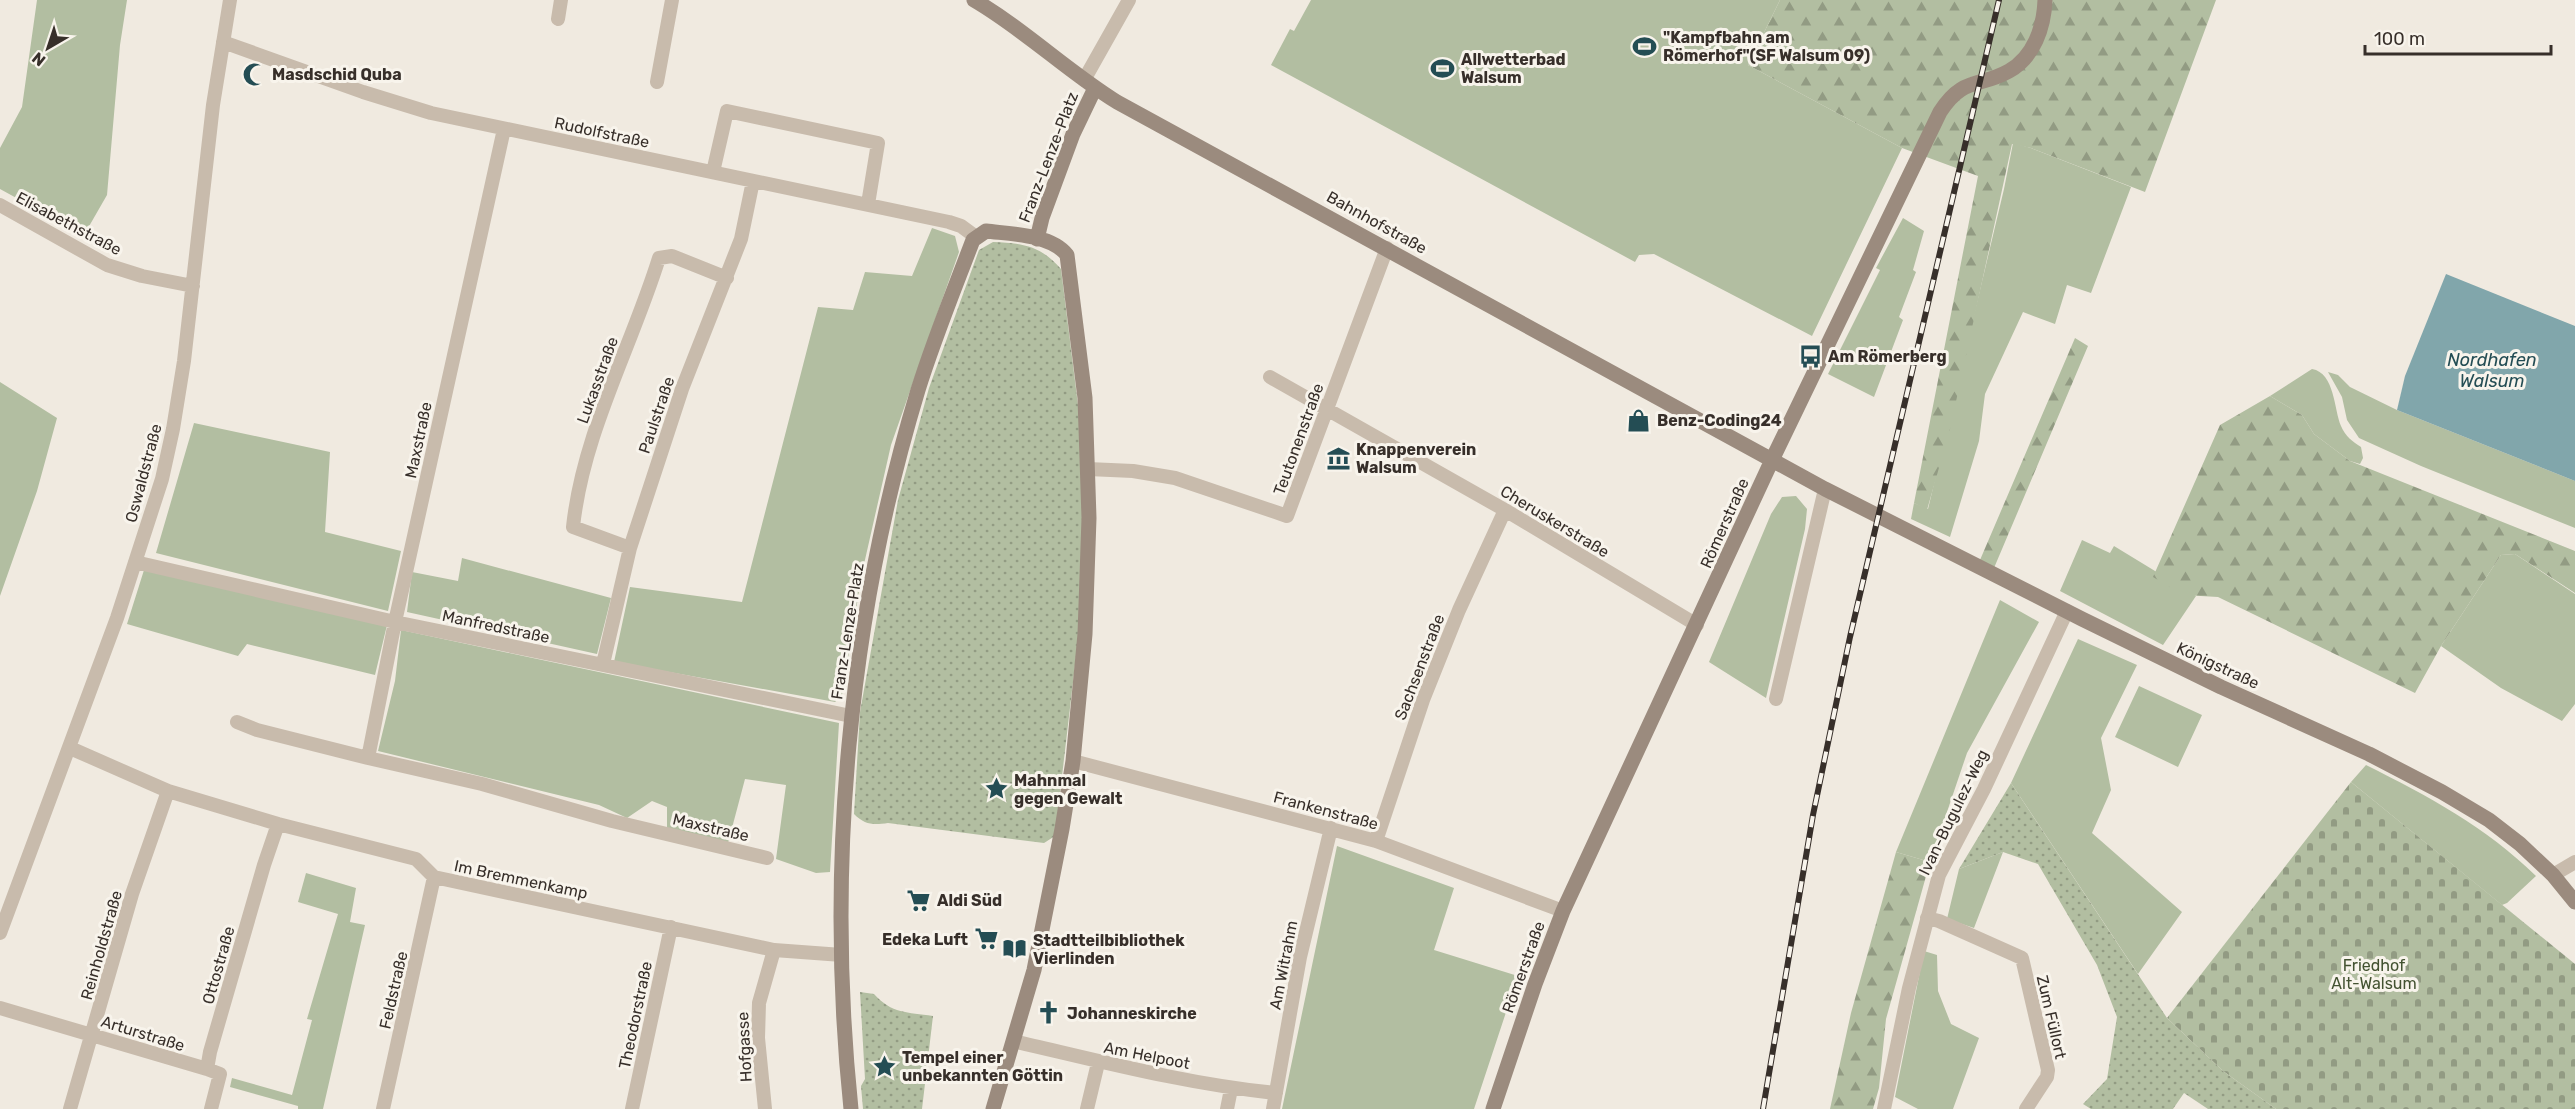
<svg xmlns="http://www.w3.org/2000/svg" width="2575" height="1109" viewBox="0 0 2575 1109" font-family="Rubik,sans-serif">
<defs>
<pattern id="forest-firs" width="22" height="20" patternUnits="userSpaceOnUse" patternTransform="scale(1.5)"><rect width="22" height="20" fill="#b2bea1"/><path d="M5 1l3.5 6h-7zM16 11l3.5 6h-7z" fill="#929b83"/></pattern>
<pattern id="cemetery-stones" width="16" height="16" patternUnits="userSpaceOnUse" patternTransform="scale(1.5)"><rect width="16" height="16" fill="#b2bea1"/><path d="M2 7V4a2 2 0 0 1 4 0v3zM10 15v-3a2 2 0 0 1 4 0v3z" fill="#929b83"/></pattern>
<pattern id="park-dots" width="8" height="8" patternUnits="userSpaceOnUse" patternTransform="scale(1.5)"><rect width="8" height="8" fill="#b2bea1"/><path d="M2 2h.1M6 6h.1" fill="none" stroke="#929b83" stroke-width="1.8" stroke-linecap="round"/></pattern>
</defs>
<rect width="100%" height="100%" fill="#f0eae0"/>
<path fill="#b2bea1" d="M37 0H127L120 45 107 195 84 235 0 189V148L22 107Z
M1311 0H1780L1748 65 1902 148 1812 336 1654 254 1639 255 1635 262 1271 65 1290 29 1294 31Z
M2013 143 2031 148 2131 187 2091 293 2067 285 2055 324 2023 312 1985 394 1979 441 1950 537 1911 519 1914 503 1928 509 2004 189Z
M1903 218 1924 231 1913 270 1916 272 1899 317 1903 320 1874 397 1828 374 1880 270 1876 268Z
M932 228 955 236 959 252 891 445 862 573 842 695 835 702 614 662 630 587 742 602 818 307 853 310 865 272 912 276Z
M2312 369C2335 373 2334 410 2341 426 2345 436 2353 442 2361 447L2363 458 2360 464 2350 461 2314 434 2302 415 2270 396Z
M2328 372 2338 375 2350 387 2397 410 2575 481V528L2421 466 2359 438 2347 420 2342 397Z
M0 382 57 418 37 491 0 596Z
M194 423 330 452 325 532 401 551 388 611 156 553Z
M1796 496 1807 509 1805 529 1766 698 1709 662 1771 514 1782 497Z
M2082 540 2110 553 2114 546 2196 596 2163 645 2060 591Z
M2515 554 2575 594V704L2562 721 2501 688 2441 646 2501 555Z
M462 558 611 598 597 654 407 612 412 572 458 581Z
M144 570 387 625 375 675 247 644 238 656 127 624Z
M2000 600 2039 622 1967 753 1930 862 1896 852Z
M401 630 839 723 830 872 816 873 776 859 786 785 745 779 728 843 667 828V807L652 801 627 818 599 805 378 751 395 681Z
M2078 639 2137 665 2101 738 2111 790 2092 833 2182 912 2138 974 2011 783Z
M2139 686 2202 715 2178 767 2115 737Z
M2366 765C2428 796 2486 827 2536 876L2507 903 2502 905 2351 782Z
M1337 846 1454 888 1434 950 1518 976 1474 1109H1282Z
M2003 852 1974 928 1947 919 1959 869Z
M306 873 356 888 350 922 365 925 323 1109H298V1106L230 1087 232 1078 292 1095 312 1020 307 1019 338 914 298 902Z
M1924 951 1937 955 1938 991 1951 1024 1979 1038 1953 1109H1918L1895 1097Z"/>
<path fill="url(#forest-firs)" d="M1780 0H2216L2145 192 2031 148 2012 144 1950 429 1927 510 1914 503 1978 176 1902 148 1748 65Z
M2075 338 2088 346 1994 568 1980 560Z
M2270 396 2302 415 2314 434 2350 461 2575 551V593L2515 554 2501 555 2441 646 2415 693 2218 597 2183 595 2153 577 2220 425Z
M1896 852 1930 862 1886 1019 1879 1088 1873 1109H1830L1851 1013Z"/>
<path fill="url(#cemetery-stones)" d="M2351 782 2575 964V1109H2276L2223 1071 2167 1018Z"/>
<path fill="url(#park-dots)" d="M993 242C1023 243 1041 246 1061 269L1086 469 1084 588 1055 836 1044 843 888 823C873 825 865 825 854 814L860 712 898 500 929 388 979 250Z
M2011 783 2167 1018 2223 1071 2276 1109H2208L2184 1093 2173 1109H2091L2083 1104 2107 1079 2117 1017 2097 965 2038 864 2003 852 1959 869Z
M860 992 874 994C892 1014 907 1012 933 1016L922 1109H863L861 1086 865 1079Z"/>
<path fill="#81a6ab" d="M2446 274 2575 326V481L2397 410 2405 376Z"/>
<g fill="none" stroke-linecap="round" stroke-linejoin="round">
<path stroke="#c8bbac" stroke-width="14" d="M558 19 561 0
M223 42 363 92 431 113 949 222 961 226 976 237
M1084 80 1129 0
M657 82 672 0
M713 172 727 111 878 143 868 204
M0 205 107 265 142 276 193 286
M1270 377 1505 510 1697 625
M1088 469 1133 471 1175 478 1287 516 1387 248
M630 548 573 527C583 433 631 348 659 258L672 256 727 278
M135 562 395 622 851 716
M603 664 630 548 682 389 741 239 753 181
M1776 699 1825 489
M237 722 257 730 368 758 482 784 612 821 767 858
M70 748 168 791 278 824 416 859 434 877 774 950 842 955
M368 758 395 622 504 129
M1073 761 1376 841 1563 911
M1376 841 1423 700 1459 610 1505 510
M2553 875 2575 862
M1927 918 1939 921 2022 958 2048 1070 2047 1077 2026 1109
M0 933 117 618 162 479 173 429 184 361 213 105 230 0
M0 1008 207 1069
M1013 1041C1100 1061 1186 1084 1276 1093
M70 1109 132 894 168 791
M211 1109 220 1074 207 1069 210 1052 264 865 278 824
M383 1109 434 877
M632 1109 671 927
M765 1109 758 1038 759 1003 774 950
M1087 1109 1098 1063
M1227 1109 1231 1089
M1273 1109 1300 957 1331 828
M1884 1109 1909 988 1939 875 1984 789 2067 611"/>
<path stroke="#9b8b7e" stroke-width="15" d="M974 0C1024 29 1067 71 1117 102L1825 489 2082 619 2221 687 2369 754 2442 792 2489 820 2520 844 2553 875 2575 902
M1037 239 1042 218 1073 134 1095 88
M851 1109C826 869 848 621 918 390 934 339 954 290 973 240L986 231C1010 234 1051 234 1067 255L1085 398 1089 518 1085 634 1073 761 1062 829 1034 970 993 1109
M1493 1109 1535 984 1563 911 1772 460 1940 112C1963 76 1979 88 2009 71 2034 57 2044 27 2045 0"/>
<defs>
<path id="rail" d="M1763 1109 1813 815 1850 637 1999 0"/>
</defs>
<use href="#rail" stroke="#372f2a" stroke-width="6"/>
<use href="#rail" stroke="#f8f4ec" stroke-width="4" stroke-dasharray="11" stroke-linecap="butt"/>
</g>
<defs>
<symbol id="stadium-bare" viewBox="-9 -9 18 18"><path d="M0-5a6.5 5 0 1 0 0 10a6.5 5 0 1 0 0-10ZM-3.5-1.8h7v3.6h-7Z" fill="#244d54" stroke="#f8f4ec" stroke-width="2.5" paint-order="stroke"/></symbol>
<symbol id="mosque-bare" viewBox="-9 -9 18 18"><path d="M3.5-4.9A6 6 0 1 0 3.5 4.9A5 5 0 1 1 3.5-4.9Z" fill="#244d54" stroke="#f8f4ec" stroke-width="2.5" paint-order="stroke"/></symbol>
<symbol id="bus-bare" viewBox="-9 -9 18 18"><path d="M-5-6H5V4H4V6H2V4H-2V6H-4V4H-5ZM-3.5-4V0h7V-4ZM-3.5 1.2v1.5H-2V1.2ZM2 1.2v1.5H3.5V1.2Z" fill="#244d54" stroke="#f8f4ec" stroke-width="2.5" paint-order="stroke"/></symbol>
<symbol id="shop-bare" viewBox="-9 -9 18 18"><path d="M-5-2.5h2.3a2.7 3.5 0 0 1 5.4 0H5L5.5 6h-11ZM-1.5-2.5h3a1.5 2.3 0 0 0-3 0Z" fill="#244d54" stroke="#f8f4ec" stroke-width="2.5" paint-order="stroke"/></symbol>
<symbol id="museum-bare" viewBox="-9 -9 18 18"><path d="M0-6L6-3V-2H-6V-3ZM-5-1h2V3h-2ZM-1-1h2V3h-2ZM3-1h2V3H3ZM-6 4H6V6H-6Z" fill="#244d54" stroke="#f8f4ec" stroke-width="2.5" paint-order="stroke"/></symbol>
<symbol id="sight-bare" viewBox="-9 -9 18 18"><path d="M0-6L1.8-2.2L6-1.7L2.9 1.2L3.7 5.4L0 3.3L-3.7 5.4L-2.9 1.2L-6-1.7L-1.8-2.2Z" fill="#244d54" stroke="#f8f4ec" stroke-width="2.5" paint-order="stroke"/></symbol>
<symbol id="supermarket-bare" viewBox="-9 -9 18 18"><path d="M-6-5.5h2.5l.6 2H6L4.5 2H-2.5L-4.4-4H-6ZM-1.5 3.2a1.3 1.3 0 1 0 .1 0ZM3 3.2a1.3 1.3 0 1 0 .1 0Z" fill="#244d54" stroke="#f8f4ec" stroke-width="2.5" paint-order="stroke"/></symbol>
<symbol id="library-bare" viewBox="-9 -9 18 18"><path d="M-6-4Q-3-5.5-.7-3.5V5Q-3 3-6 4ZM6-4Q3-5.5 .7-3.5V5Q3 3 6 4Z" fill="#244d54" stroke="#f8f4ec" stroke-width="2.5" paint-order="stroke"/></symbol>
<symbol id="church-bare" viewBox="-9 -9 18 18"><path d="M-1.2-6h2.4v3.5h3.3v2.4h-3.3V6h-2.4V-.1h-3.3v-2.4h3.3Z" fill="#244d54" stroke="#f8f4ec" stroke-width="2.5" paint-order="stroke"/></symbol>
</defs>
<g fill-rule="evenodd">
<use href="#stadium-bare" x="1628" y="30" width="33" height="33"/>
<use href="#stadium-bare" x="1426" y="52" width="33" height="33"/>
<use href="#mosque-bare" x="238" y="58" width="33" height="33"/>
<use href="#bus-bare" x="1794" y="340" width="33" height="33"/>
<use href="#shop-bare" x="1622" y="404" width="33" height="33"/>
<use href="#museum-bare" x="1322" y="442" width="33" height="33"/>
<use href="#sight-bare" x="980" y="772" width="33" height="33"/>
<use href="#supermarket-bare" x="902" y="884" width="33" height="33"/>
<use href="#supermarket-bare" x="970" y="922" width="33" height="33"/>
<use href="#library-bare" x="998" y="932" width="33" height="33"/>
<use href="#church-bare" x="1032" y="996" width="33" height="33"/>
<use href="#sight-bare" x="868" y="1050" width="33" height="33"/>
</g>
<g text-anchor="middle" stroke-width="6" stroke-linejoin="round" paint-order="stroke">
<g font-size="16" font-weight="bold" fill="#372f2a" stroke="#f8f4ec" text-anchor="start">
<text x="1663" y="43">"Kampfbahn am<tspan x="1663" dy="18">Römerhof"(SF Walsum 09)</tspan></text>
<text x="1461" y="65">Allwetterbad<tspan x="1461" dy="18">Walsum</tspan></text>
<text x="272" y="80">Masdschid Quba</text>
<text x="1828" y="362">Am Römerberg</text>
<text x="1657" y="426">Benz-Coding24</text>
<text x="1356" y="455">Knappenverein<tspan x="1356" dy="18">Walsum</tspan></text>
<text x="1014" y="786">Mahnmal<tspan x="1014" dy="18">gegen Gewalt</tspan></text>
<text x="937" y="906">Aldi Süd</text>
<text x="968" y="945" text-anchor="end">Edeka Luft</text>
<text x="1033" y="946">Stadtteilbibliothek<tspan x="1033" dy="18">Vierlinden</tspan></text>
<text x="1067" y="1019">Johanneskirche</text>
<text x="902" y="1063">Tempel einer<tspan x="902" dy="18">unbekannten Göttin</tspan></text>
</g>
<g font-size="16" fill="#372f2a" stroke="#f8f4ec">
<text transform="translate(602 132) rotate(12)" y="6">Rudolfstraße</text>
<text transform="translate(1048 157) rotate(-69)" y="6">Franz-Lenze-Platz</text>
<text transform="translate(1377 222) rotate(29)" y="6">Bahnhofstraße</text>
<text transform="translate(69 223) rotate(28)" y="6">Elisabethstraße</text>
<text transform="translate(597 380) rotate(-70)" y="6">Lukasstraße</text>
<text transform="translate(656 415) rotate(-71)" y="6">Paulstraße</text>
<text transform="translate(1298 439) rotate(-70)" y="6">Teutonenstraße</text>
<text transform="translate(418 440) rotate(-78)" y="6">Maxstraße</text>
<text transform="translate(143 473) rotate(-75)" y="6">Oswaldstraße</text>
<text transform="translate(1555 521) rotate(31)" y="6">Cheruskerstraße</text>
<text transform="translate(1724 523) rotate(-66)" y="6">Römerstraße</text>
<text transform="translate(496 626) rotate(12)" y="6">Manfredstraße</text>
<text transform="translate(847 631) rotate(-81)" y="6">Franz-Lenze-Platz</text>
<text transform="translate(2218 665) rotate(25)" y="6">Königstraße</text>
<text transform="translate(1419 667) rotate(-69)" y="6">Sachsenstraße</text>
<text transform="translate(1326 810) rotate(15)" y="6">Frankenstraße</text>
<text transform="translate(1953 812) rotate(-64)" y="6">Ivan-Bugulez-Weg</text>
<text transform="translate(711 827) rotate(13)" y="6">Maxstraße</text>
<text transform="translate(521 879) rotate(12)" y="6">Im Bremmenkamp</text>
<text transform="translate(101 945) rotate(-74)" y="6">Reinholdstraße</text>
<text transform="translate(218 965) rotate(-74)" y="6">Ottostraße</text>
<text transform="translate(1283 965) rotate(-79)" y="6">Am Witrahm</text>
<text transform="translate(1523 967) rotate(-70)" y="6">Römerstraße</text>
<text transform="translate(393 990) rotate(-77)" y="6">Feldstraße</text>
<text transform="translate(635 1015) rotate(-78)" y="6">Theodorstraße</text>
<text transform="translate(2052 1017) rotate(77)" y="6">Zum Füllort</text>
<text transform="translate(143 1033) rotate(17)" y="6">Arturstraße</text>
<text transform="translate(744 1047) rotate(-93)" y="6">Hofgasse</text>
<text transform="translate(1147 1055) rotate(11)" y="6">Am Helpoot</text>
</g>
<g font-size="16" fill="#435231" stroke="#f8f4ec">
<text x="2374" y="971">Friedhof<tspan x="2374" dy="18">Alt-Walsum</tspan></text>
</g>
<g font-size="18" font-style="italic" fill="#244d54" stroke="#f8f4ec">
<text x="2492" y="366">Nordhafen<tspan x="2492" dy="21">Walsum</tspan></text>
</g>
</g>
<g transform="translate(48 48) rotate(219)" stroke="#f8f4ec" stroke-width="4.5" paint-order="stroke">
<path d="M0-4.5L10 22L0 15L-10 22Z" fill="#372f2a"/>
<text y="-9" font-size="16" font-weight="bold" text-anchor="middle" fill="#372f2a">N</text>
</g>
<path d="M2365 45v9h186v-9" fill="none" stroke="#372f2a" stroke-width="3"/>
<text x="2374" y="45" font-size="18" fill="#372f2a" stroke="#f8f4ec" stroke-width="4.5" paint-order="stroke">100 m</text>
</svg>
